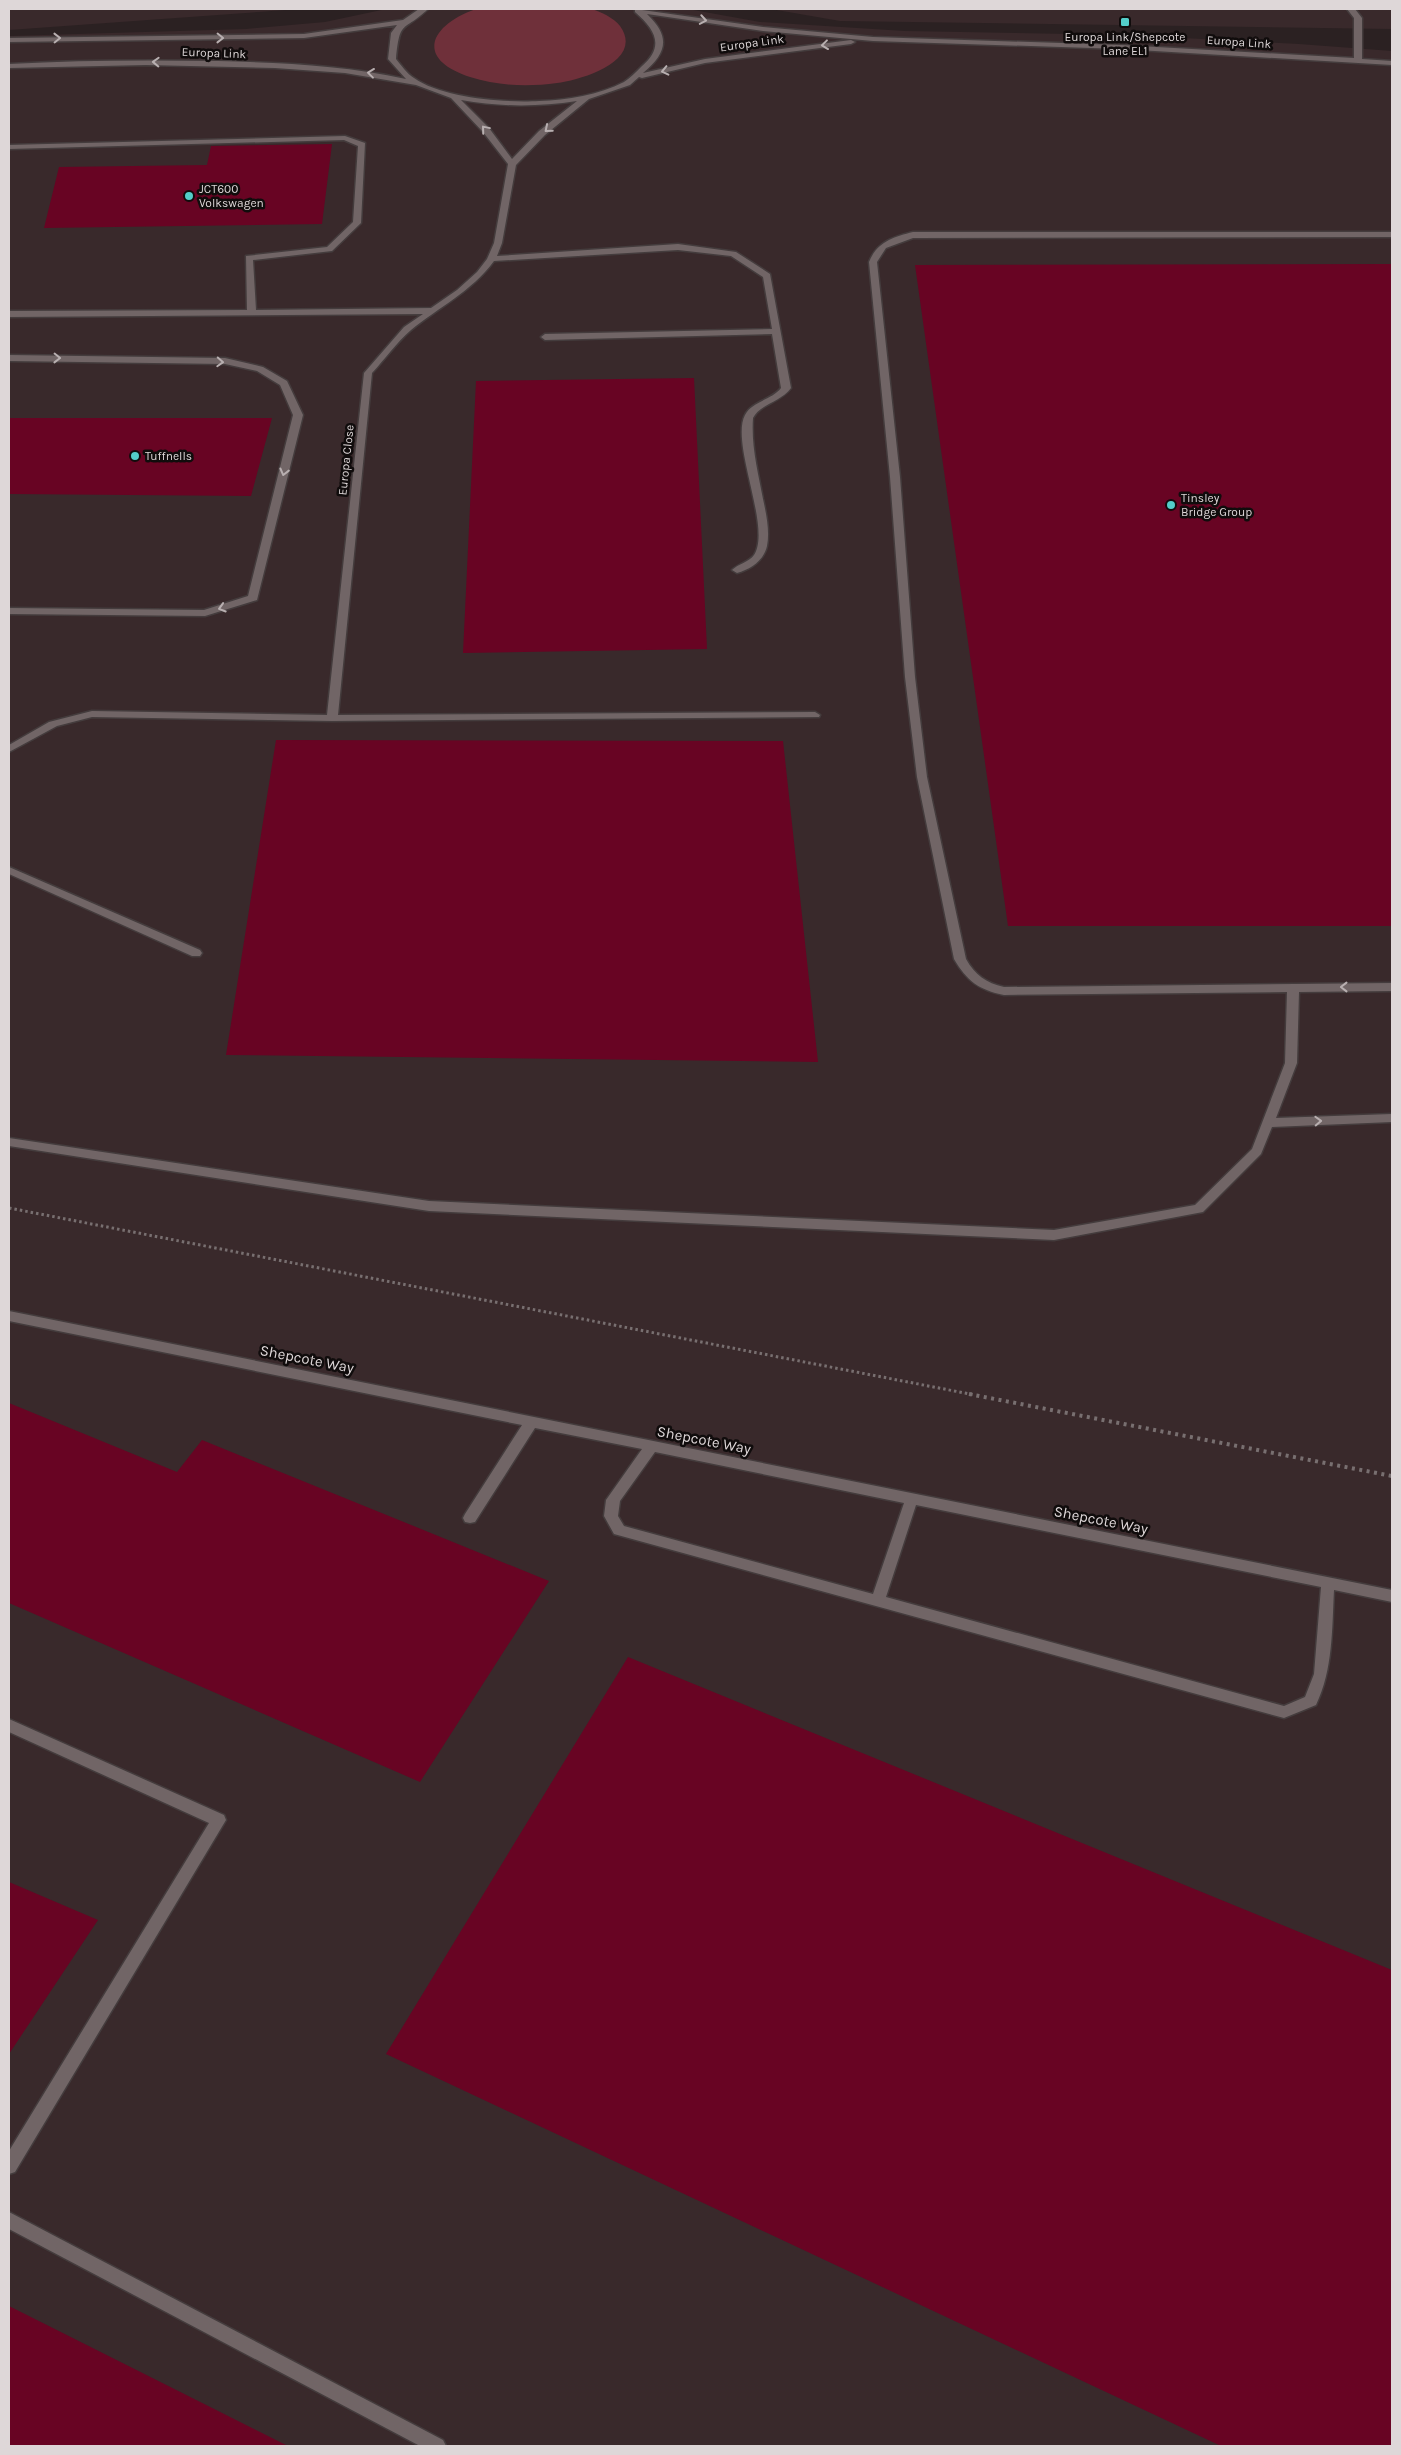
<svg xmlns="http://www.w3.org/2000/svg" width="1401" height="2455" viewBox="0 0 1401 2455" font-family="Karla,sans-serif">
<rect width="100%" height="100%" fill="#2b2122"/>
<path fill="#39292b" d="M9 9H300L9 30Z
M386 9H688L760 22 905 31 1123 35 1299 44 1392 51V2446H9V36L246 29 325 22Z
M771 9H1392V29L840 21Z"/>
<path fill="#6f303a" d="M476 9C503 9 530 9 556 9 567 9 580 7 591 9 600 11 614 18 620 26 645 61 581 80 557 83 528 87 498 86 470 77 414 59 430 25 476 9Z"/>
<path fill="#680423" d="M332 144 322 224 44 228 59 167 207 165 211 146Z
M1392 264V926H1008L915 265Z
M694 378 707 649 463 653 476 381Z
M9 418H272L251 496 9 494Z
M276 740 783 741 818 1062 226 1055Z
M9 1403 177 1472 202 1440 549 1581 420 1782 9 1603Z
M628 1657 1392 1970V2446H1221L386 2054Z
M9 1882 98 1920 9 2054Z
M9 2306 288 2446H9Z"/>
<g fill="none" stroke-linecap="round" stroke-linejoin="round">
<defs>
<path id="minor" d="M419 9H428C403 33 400 18 396 59 401 65 407 74 414 78 442 98 505 103 539 101 567 100 599 95 624 82 630 78 636 72 641 67 665 47 656 30 635 12V9L763 27 873 37 1121 45 1354 58V18L1347 9H1355L1362 18V59L1392 61V65L1121 49 873 41 763 31 647 14C671 37 667 53 643 73L705 59 851 40 855 42 851 44 705 63 642 78 639 77 630 85 589 99 545 135 516 165 502 243 497 256 678 244 736 252 770 274 791 388C781 402 760 404 753 418 751 446 758 472 763 499 766 513 770 531 767 546 764 560 751 569 737 573L732 570C738 564 749 562 754 555 772 528 730 443 745 415 752 401 772 400 781 388L772 334 545 340 541 337 545 334 772 329 763 277 731 256 678 250 494 261C471 292 439 307 411 330 397 342 385 359 372 373L338 715 815 712 820 715 819 717 332 721 92 717 57 726 9 752V745L49 722 92 711 327 715 364 373 404 327 423 314 9 317V311L247 310 246 256 327 247 353 222 358 146 344 140 9 149V145L345 136 365 143 361 223 332 251 253 260 256 310 431 308 457 290 477 272 487 259 494 243 508 164 483 132 451 98 416 85 345 73 275 68 146 65 9 68V64C78 60 148 60 218 61 281 63 344 65 406 79L388 59 391 33 397 25 304 38 9 42V38L304 34 403 20ZM461 100C501 107 537 107 577 101L539 131 512 159 489 128Z
M913 232H1392V237L913 238 886 248 877 262 900 477 915 677 927 777 966 959C975 975 986 983 1004 987L1392 983V991L1299 992 1297 1063 1276 1118 1392 1114V1122L1272 1127 1261 1154 1203 1212 1054 1240 429 1211 9 1146V1138L429 1201 1054 1230 1195 1205 1252 1149 1285 1063 1287 992 1004 995C979 990 967 981 954 959L917 777 905 677 890 477 869 262C877 242 893 237 913 232Z
M9 355 225 358 263 367 287 381 303 415 257 600 205 616 9 614V608L204 610 248 596 293 415 280 385 257 371 225 364 9 361Z
M9 867 200 950 202 953 200 956H192L9 874Z
M9 1311 1392 1590V1602L1334 1590C1332 1629 1333 1670 1316 1705L1284 1718 614 1534 604 1516 606 1500 642 1449 535 1428 475 1522 470 1523 465 1522 463 1518 465 1514 522 1425 9 1321ZM655 1452 904 1503 873 1594 624 1526 618 1516 620 1501ZM916 1505 1321 1587 1314 1674 1305 1697 1284 1706 886 1597Z
M9 1719 224 1815 226 1820 15 2172 9 2174V2151L209 1823 9 1732Z
M9 2212 443 2440 446 2446H420L9 2229Z"/>
</defs>
<use href="#minor" stroke="#443c3d" stroke-width="3"/>
<path stroke="#786f70" stroke-width="3" stroke-dasharray="2.5 3" stroke-linecap="butt" d="M9 1208 975 1395"/>
<path stroke="#786f70" stroke-width="4" stroke-dasharray="3 4.5" stroke-linecap="butt" d="M969 1394 1392 1476"/>
<use href="#minor" fill="#716566" fill-rule="evenodd"/>
</g>
<defs><path id="oneway-chevron" d="M-2-3.5L2.5 0L-2 3.5" fill="none" stroke-width="1.6" stroke-linecap="round" stroke-linejoin="round" transform="scale(1.25)"/></defs>
<g stroke="#b8afb0">
<use href="#oneway-chevron" transform="translate(703 20) rotate(10)"/>
<use href="#oneway-chevron" transform="translate(57 38) rotate(-1)"/>
<use href="#oneway-chevron" transform="translate(220 38) rotate(1)"/>
<use href="#oneway-chevron" transform="translate(825 45) rotate(173)"/>
<use href="#oneway-chevron" transform="translate(156 62) rotate(-178)"/>
<use href="#oneway-chevron" transform="translate(665 71) rotate(167)"/>
<use href="#oneway-chevron" transform="translate(371 73) rotate(-173)"/>
<use href="#oneway-chevron" transform="translate(485 129) rotate(-130)"/>
<use href="#oneway-chevron" transform="translate(548 129) rotate(140)"/>
<use href="#oneway-chevron" transform="translate(57 358) rotate(1)"/>
<use href="#oneway-chevron" transform="translate(220 362) rotate(3)"/>
<use href="#oneway-chevron" transform="translate(284 472) rotate(104)"/>
<use href="#oneway-chevron" transform="translate(222 608) rotate(163)"/>
<use href="#oneway-chevron" transform="translate(1344 987) rotate(180)"/>
<use href="#oneway-chevron" transform="translate(1318 1121) rotate(-2)"/>
</g>
<g fill="#53cdc9" stroke="#100c0c" stroke-width="2">
<rect x="1120" y="17" width="10" height="10" rx="2.5"/>
<circle cx="189" cy="196" r="5"/>
<circle cx="135" cy="456" r="5"/>
<circle cx="1171" cy="505" r="5"/>
</g>
<g text-anchor="middle" stroke-width="5" stroke-linejoin="round" paint-order="stroke">
<g font-size="12" fill="#ded7d8" stroke="#100c0c" text-anchor="start">
<text x="1125" y="41" text-anchor="middle">Europa Link/Shepcote<tspan x="1125" dy="14">Lane EL1</tspan></text>
<text x="199" y="193">JCT600<tspan x="199" dy="14">Volkswagen</tspan></text>
<text x="145" y="460">Tuffnells</text>
<text x="1181" y="502">Tinsley<tspan x="1181" dy="14">Bridge Group</tspan></text>
</g>
<g font-size="12" fill="#ded7d8" stroke="#100c0c">
<text transform="translate(1239 42) rotate(4)" y="4">Europa Link</text>
<text transform="translate(752 43) rotate(-8)" y="4">Europa Link</text>
<text transform="translate(214 53) rotate(2)" y="4">Europa Link</text>
<text transform="translate(346 460) rotate(-84)" y="4">Europa Close</text>
</g>
<g font-size="15" fill="#ded7d8" stroke="#100c0c">
<text transform="translate(307 1359) rotate(11)" y="5">Shepcote Way</text>
<text transform="translate(704 1440) rotate(11)" y="5">Shepcote Way</text>
<text transform="translate(1101 1520) rotate(11)" y="5">Shepcote Way</text>
</g>
</g>
<rect width="1401" height="2455" fill="none" stroke="#ded7d8" stroke-width="20"/>
</svg>
